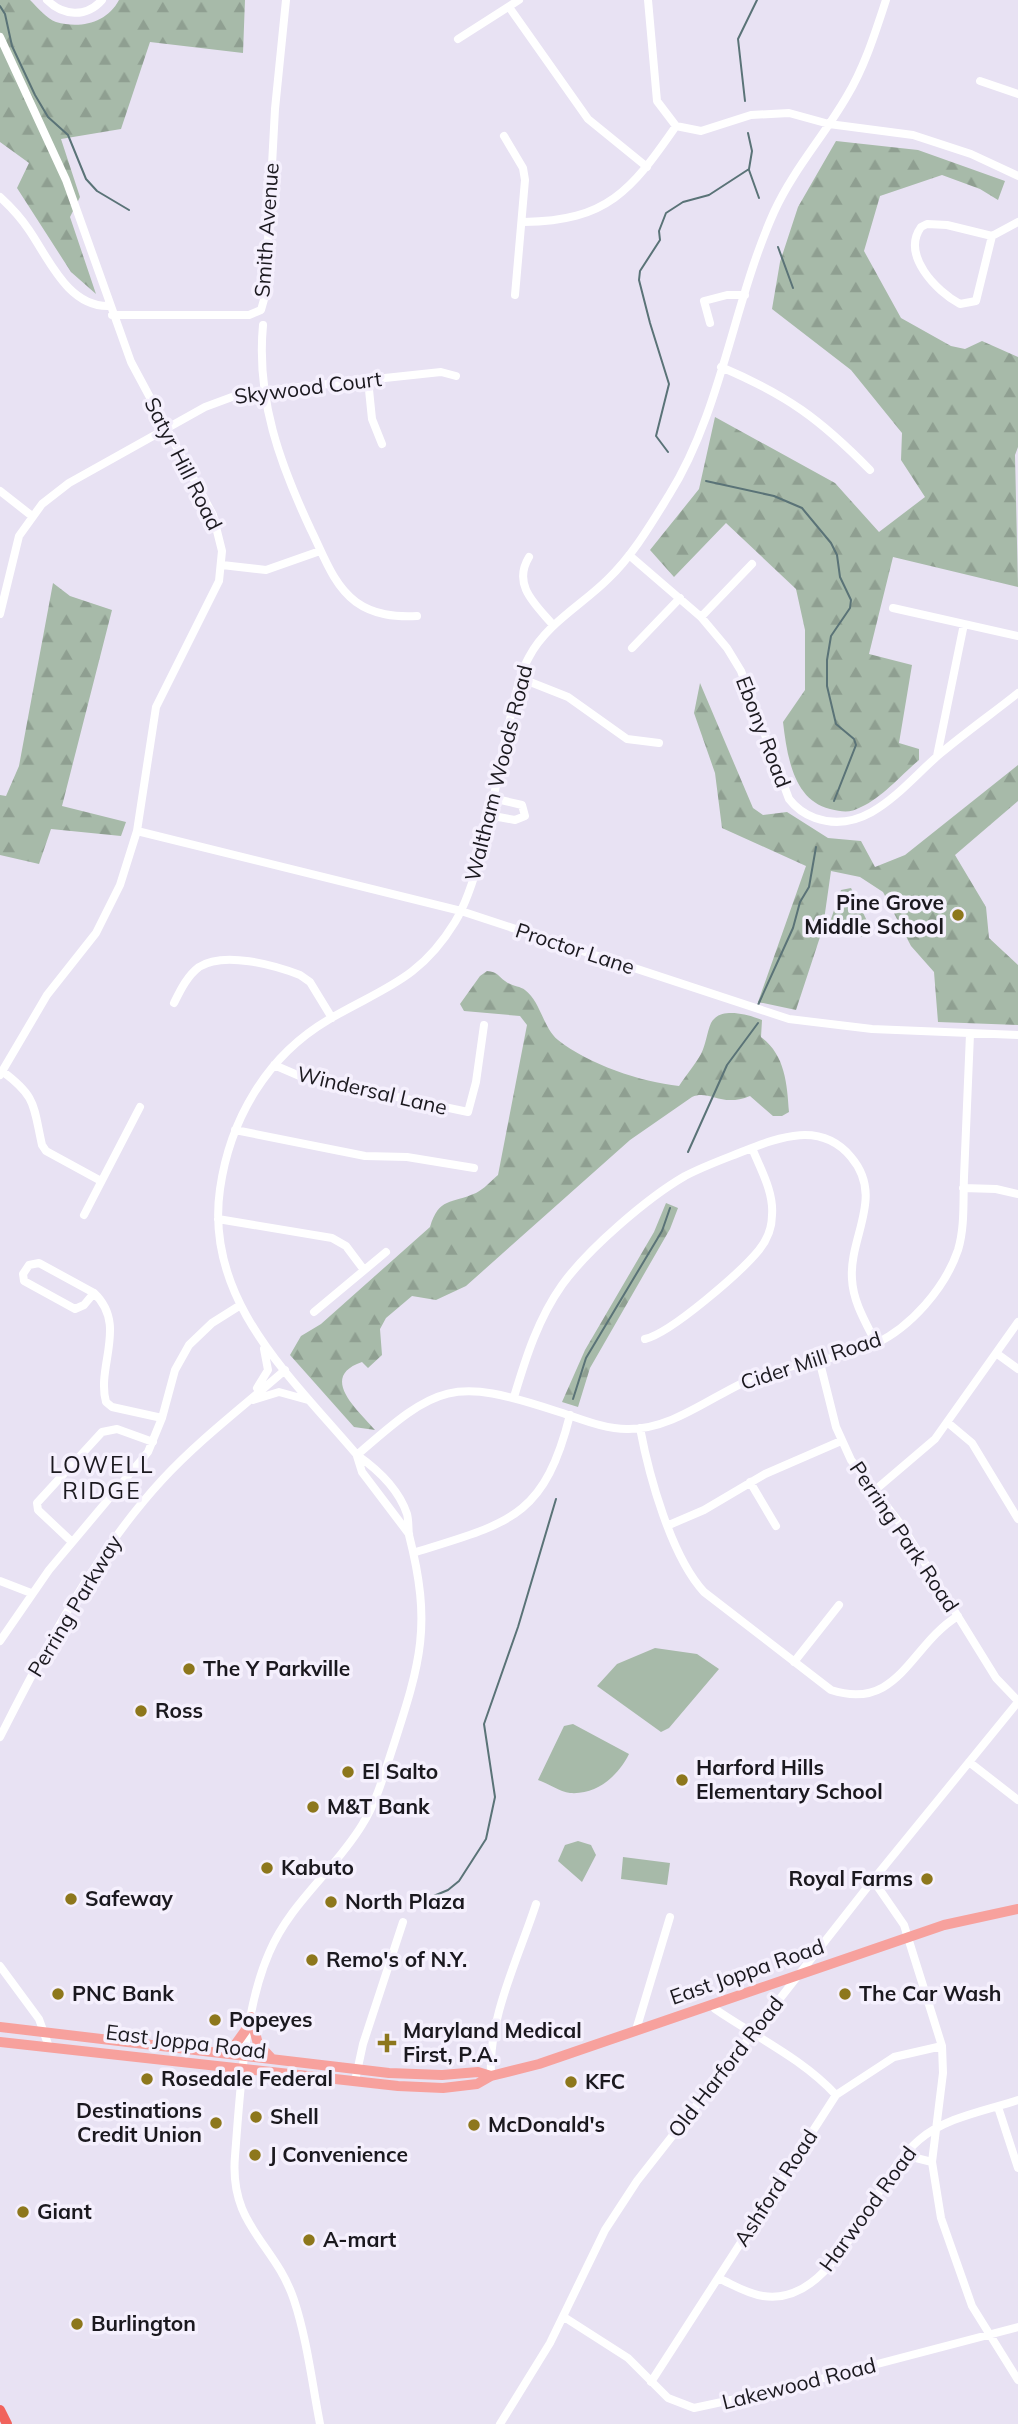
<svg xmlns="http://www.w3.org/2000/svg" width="1018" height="2424" viewBox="0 0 1018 2424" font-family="Mulish,sans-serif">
<defs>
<pattern id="forest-firs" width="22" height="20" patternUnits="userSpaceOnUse" patternTransform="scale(1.75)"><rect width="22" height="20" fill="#a7baa9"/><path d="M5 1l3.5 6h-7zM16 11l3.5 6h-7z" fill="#8f9f91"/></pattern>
</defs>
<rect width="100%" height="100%" fill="#e8e2f3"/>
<path fill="url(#forest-firs)" d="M0 0H30C37 7 47 19 56 22 80 29 107 23 119 0H245L243 53 150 42 121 129 61 139 80 197 70 217 96 294 71 272 17 188 29 163 0 142Z
M836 141 918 150 1005 181 998 200 980 189 942 175 880 196 864 251 901 318 951 346 965 349 982 341 1018 357V447L1015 455 1018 587 893 557 869 654 912 665 899 743 919 749V760C902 774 882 798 861 807 850 813 843 812 830 809 793 800 787 755 783 722L805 690V630L796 589 726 523 674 577 650 550 699 489 715 417 835 483 879 532 925 497 901 460 902 433 851 370 772 309 780 262 798 207Z
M53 583 70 596 112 610 62 806 126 822 121 836 51 829 39 864 0 855V795L6 796 19 766Z
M700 683 753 808 763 815 787 812 828 838 861 841 875 867 905 855 1018 765V801L955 855 986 907 989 938 1018 965V1025L938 1022 934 972 911 946 883 892 860 877 831 871 824 920 830 922 841 890 851 888 868 923 866 937 821 934 796 1010 758 1002 806 866 722 828 715 773 694 713Z
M487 971C498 972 498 976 505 981 511 986 520 986 525 990 541 1002 543 1028 558 1040 588 1064 641 1082 679 1086 686 1075 695 1065 701 1054 706 1044 707 1032 711 1023 720 1006 749 1015 762 1020L761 1037C785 1055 787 1083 789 1112L782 1116H773L750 1096C721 1108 709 1089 692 1097L630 1140 466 1286 436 1300 412 1296 386 1318 380 1329 382 1355 368 1368 362 1362C318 1377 358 1410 375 1430L354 1427 290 1355 301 1336 321 1324 430 1227C439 1197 451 1204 476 1193 484 1189 491 1181 498 1175L527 1025 520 1016 464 1011 460 1004 480 976Z
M666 1203 678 1208 670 1229 590 1368 578 1407 562 1402 585 1350 654 1232Z"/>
<path fill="#a7baa9" d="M655 1648 697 1654 719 1669 669 1728 661 1732 597 1686 617 1664Z
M573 1724 629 1754C618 1776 597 1795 570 1793 560 1792 548 1783 538 1780L564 1726Z
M578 1841 591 1845 596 1855 582 1882 558 1861 565 1845Z
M623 1857 670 1863 667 1885 621 1879Z"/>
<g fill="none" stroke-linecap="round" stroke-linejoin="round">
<path stroke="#5a7377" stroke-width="2" d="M0 6 5 14 12 46 35 95 48 117 68 135 86 179 97 191 129 210
M745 101 738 39 757 0
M749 170 759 198
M778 247 793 288
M668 452 656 436 669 384 650 323 639 280 640 271 660 240 659 231 666 213 683 202 709 195 749 169 752 151 748 133
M706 481 774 496 802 508 831 543 837 555 840 577 851 600 850 608 831 636 827 660V686L836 724 854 739 856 745 834 801
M758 1005 793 928 800 902 809 887 816 847
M688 1152 727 1065 758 1023
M573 1399 586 1358 662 1231 670 1208
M412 1905 448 1890 459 1881 486 1839 495 1797 484 1724 518 1627 556 1499"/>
<path stroke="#fff" stroke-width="8" d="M47 0C63 16 86 18 102 0
M648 0 657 101 676 126 701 131 751 115 789 113 829 124 913 135 971 154 1018 176
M509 7 588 119 647 167
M0 37 66 180 131 362 213 515 222 551 219 581 156 707 137 831 120 885 96 933 47 995 0 1075
M458 39 519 0
M980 81 1018 94
M504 136 523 168 525 180 515 295
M0 197C11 207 21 218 29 230 49 259 68 307 109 306
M524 222C607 221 631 191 676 126
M927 224 947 225 992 236 976 301 960 304C936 291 901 255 921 227Z
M992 236 1018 222
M112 315H249L261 310 265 296 275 109 286 0
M710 323 704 301 727 295H745
M263 325C256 399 280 464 311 530 323 554 333 585 356 602 374 615 395 617 417 616
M721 367C787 395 820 419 870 470
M368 380 372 419 382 444
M0 491 32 516
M629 555 701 617 727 648 741 671 789 799C796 808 804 814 815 818 868 837 905 783 941 753 966 732 993 713 1018 693
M529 557C512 585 535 604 553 625
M222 565 266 570 320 551
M893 608 1018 636
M0 614 19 536 42 504 69 483 205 407 232 397 263 391 441 372 456 376
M701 617 752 564
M632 648 680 598
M520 678 568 697 627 739 659 743
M937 756 964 624
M488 815 515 820 525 816 522 805 492 798
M137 831 461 911 789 1019 872 1029 1018 1035
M174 1003C180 991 187 976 199 967 224 951 274 965 300 975L310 982 332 1018
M274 1065 302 1077 468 1112 476 1082 484 1025
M2 1071C37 1097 33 1105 42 1145L46 1151 101 1181
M235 1130 365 1156 407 1157 474 1168
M963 1188 996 1189 1018 1194
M84 1215 140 1107
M218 1219 332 1238 346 1246 364 1270
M39 1263 94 1293 84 1305 75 1309 24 1281 23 1274 29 1265Z
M94 1293C128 1325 96 1366 106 1402L112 1407 162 1418
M314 1312 386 1252
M645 1339C671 1333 741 1272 759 1250 767 1240 772 1227 772 1215 774 1192 760 1168 752 1148
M996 1353 1018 1369
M819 1359 836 1427 851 1460 902 1526 996 1678 1018 1701
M257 1388 268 1370 264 1349
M514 1397C526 1357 538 1319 562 1285 588 1249 647 1198 685 1176 704 1166 724 1159 744 1151 780 1137 821 1121 851 1157 885 1197 849 1236 852 1279 853 1302 866 1323 876 1343
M253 1400 279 1392 308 1400
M947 1422 972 1443 1018 1519
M640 1428C649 1476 671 1556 704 1592L831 1690C899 1712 910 1645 958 1616
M357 1455C438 1384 452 1377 556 1411 579 1418 603 1429 627 1429 676 1430 718 1390 763 1374 799 1362 841 1360 875 1344 911 1327 945 1288 958 1250 965 1227 963 1201 964 1177 966 1129 968 1081 970 1034
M357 1456 362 1472 409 1534
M750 1482 776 1526
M874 1491 935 1439 1018 1322
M669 1525 704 1510 765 1474 841 1441
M72 1542 38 1510 37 1503 102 1432 117 1429 153 1442
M416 1552C509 1523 544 1518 570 1415
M0 1581 31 1593
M0 1641 49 1570 148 1452 162 1418 175 1370 189 1345 212 1323 239 1306
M794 1662 839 1605
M0 1737C45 1648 94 1554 162 1480 200 1439 244 1406 285 1370
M969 1762 1018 1800
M873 1880 904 1925 942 2046 943 2073 932 2162 941 2218 972 2306 1018 2380
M0 1966 39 2019 49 2047
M714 2004 715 2009C756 2037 803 2059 836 2095
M636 2030 670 1917
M491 2076C488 2018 518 1959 536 1904
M355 2081 363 2044 403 1922
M998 2107 1018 2168
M904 2155 932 2162
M718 2278C732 2284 747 2294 763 2296 837 2308 871 2180 919 2140 946 2117 985 2111 1018 2100
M564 2317 628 2358 668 2398 694 2408 782 2389 1018 2327
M651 2382 836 2095 894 2057 942 2046
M320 2424C312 2383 307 2339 294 2300 275 2243 229 2226 235 2156 240 2094 244 2010 269 1953 290 1903 334 1871 362 1825 377 1801 384 1774 393 1747 421 1661 432 1625 409 1535 408 1529 409 1521 407 1514 399 1490 377 1469 357 1455 291 1377 204 1300 220 1189 230 1119 267 1056 328 1020 382 988 419 981 455 922 483 875 496 778 509 723 515 700 518 677 529 657 547 623 582 605 608 579 633 555 651 524 669 495 722 410 733 303 774 212 793 170 824 136 847 96 865 66 875 33 886 0
M500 2424 550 2343 605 2230 637 2181 873 1880 1018 1702"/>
<path stroke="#f7a19d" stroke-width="10" d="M251 2017 258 2044 272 2059
M0 2027 389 2073 442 2075 478 2072 491 2076
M0 2042 398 2086 443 2088 477 2084 491 2076 539 2064 944 1925 1018 1909
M221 2052 235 2045 250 2024"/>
<path stroke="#f1635c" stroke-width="10" d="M0 2410 7 2424"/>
</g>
<g fill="#8d771c" stroke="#f5f0fd" stroke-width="2.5">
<circle cx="958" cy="915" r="7"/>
<circle cx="189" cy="1669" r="7"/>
<circle cx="141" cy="1711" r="7"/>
<circle cx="348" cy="1772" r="7"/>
<circle cx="682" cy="1780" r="7"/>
<circle cx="313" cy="1807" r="7"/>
<circle cx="267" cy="1868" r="7"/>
<circle cx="927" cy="1879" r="7"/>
<circle cx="71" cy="1899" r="7"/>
<circle cx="331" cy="1902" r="7"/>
<circle cx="312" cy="1960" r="7"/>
<circle cx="58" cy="1994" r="7"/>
<circle cx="845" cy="1994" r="7"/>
<circle cx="215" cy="2020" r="7"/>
<path d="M383.5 2032.5h7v7h7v7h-7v7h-7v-7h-7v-7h7z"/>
<circle cx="147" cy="2079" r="7"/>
<circle cx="571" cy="2082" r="7"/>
<circle cx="256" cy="2117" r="7"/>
<circle cx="216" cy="2123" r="7"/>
<circle cx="474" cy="2125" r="7"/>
<circle cx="255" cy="2155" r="7"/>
<circle cx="23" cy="2212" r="7"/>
<circle cx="309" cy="2240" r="7"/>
<circle cx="77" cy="2324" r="7"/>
</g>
<g text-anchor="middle" stroke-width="7" stroke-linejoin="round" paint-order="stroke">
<g font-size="21" fill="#1b191f" stroke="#f5f0fd">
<text transform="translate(267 230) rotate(-86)" y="7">Smith Avenue</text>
<text transform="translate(308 388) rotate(-7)" y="7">Skywood Court</text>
<text transform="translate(183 464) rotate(63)" y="7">Satyr Hill Road</text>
<text transform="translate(763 732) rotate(69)" y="7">Ebony Road</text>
<text transform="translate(499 773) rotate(-76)" y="7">Waltham Woods Road</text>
<text transform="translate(575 949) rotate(18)" y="7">Proctor Lane</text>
<text transform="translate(372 1091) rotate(13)" y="7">Windersal Lane</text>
<text transform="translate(811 1361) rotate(-18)" y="7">Cider Mill Road</text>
<text transform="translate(904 1537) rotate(56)" y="7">Perring Park Road</text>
<text transform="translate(75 1606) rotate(-59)" y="7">Perring Parkway</text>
<text transform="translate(747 1972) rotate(-19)" y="7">East Joppa Road</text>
<text transform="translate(186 2042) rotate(7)" y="7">East Joppa Road</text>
<text transform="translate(726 2067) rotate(-52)" y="7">Old Harford Road</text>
<text transform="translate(776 2188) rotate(-57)" y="7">Ashford Road</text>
<text transform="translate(868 2209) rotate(-54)" y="7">Harwood Road</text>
<text transform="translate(799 2384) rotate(-14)" y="7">Lakewood Road</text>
</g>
<g font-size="21" font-weight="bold" fill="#1b191f" stroke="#f5f0fd" text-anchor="start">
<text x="944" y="910" text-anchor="end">Pine Grove<tspan x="944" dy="24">Middle School</tspan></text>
<text x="203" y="1676">The Y Parkville</text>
<text x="155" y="1718">Ross</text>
<text x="696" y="1775">Harford Hills<tspan x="696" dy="24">Elementary School</tspan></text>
<text x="362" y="1779">El Salto</text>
<text x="327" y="1814">M&amp;T Bank</text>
<text x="281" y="1875">Kabuto</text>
<text x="913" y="1886" text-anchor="end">Royal Farms</text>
<text x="85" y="1906">Safeway</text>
<text x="345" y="1909">North Plaza</text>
<text x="326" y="1967">Remo's of N.Y.</text>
<text x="72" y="2001">PNC Bank</text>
<text x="859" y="2001">The Car Wash</text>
<text x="229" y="2027">Popeyes</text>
<text x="403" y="2038">Maryland Medical<tspan x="403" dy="24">First, P.A.</tspan></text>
<text x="161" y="2086">Rosedale Federal</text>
<text x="585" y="2089">KFC</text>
<text x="202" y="2118" text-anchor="end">Destinations<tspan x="202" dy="24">Credit Union</tspan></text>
<text x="270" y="2124">Shell</text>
<text x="488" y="2132">McDonald's</text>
<text x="269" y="2162">J Convenience</text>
<text x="37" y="2219">Giant</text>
<text x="323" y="2247">A-mart</text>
<text x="91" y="2331">Burlington</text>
</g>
<g font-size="23" letter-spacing="2" fill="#1b191f" stroke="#f5f0fd">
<text x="102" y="1473">LOWELL<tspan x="102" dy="26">RIDGE</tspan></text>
</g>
</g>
</svg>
